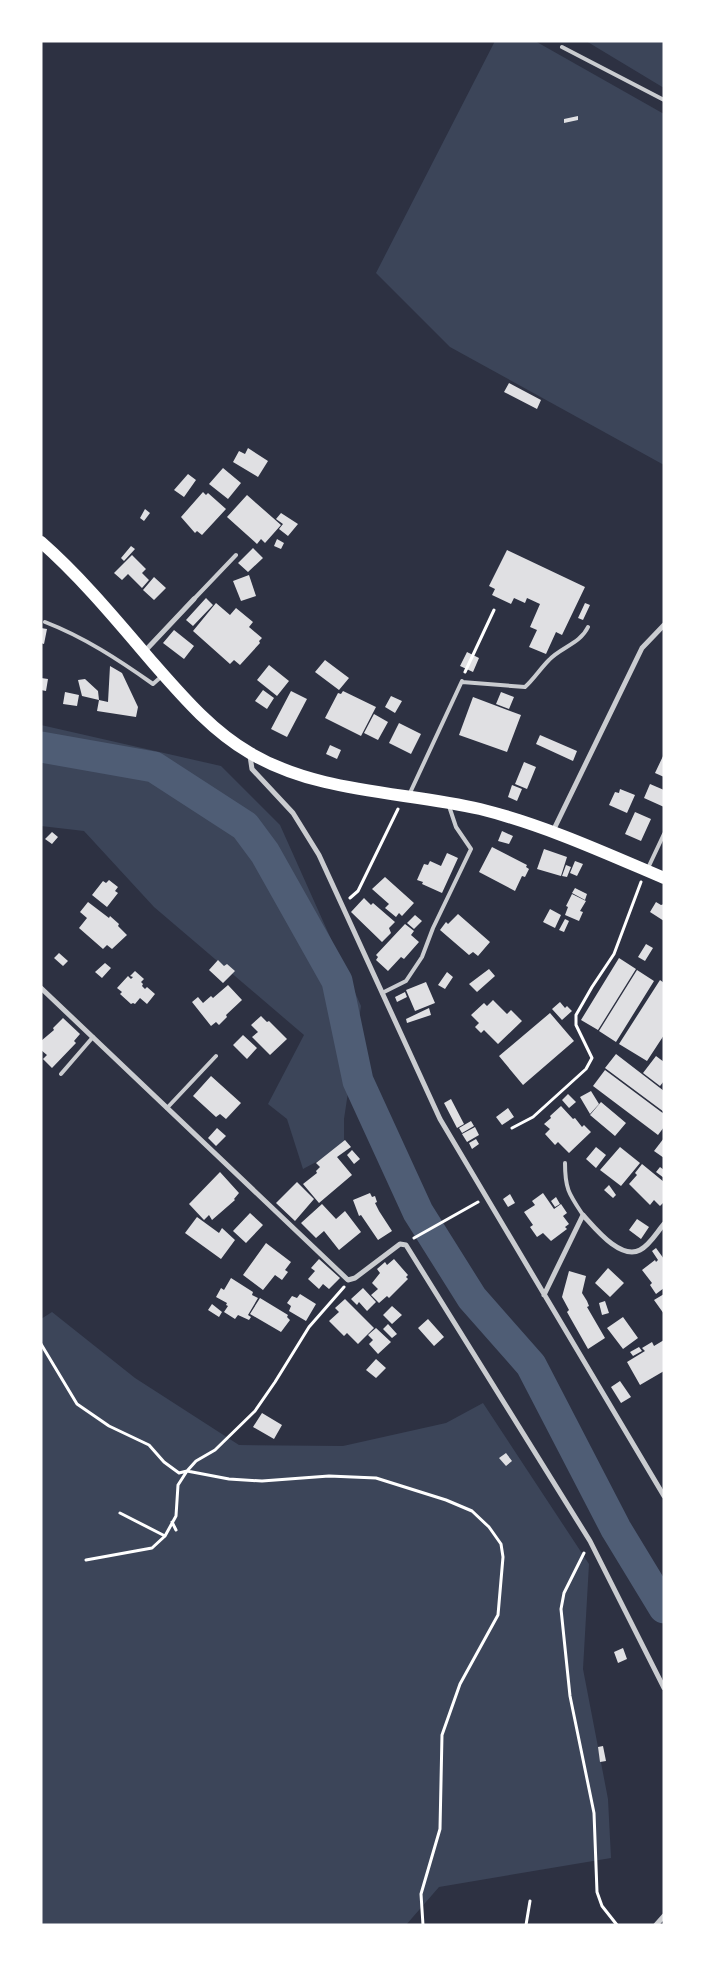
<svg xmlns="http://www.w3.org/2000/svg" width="705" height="1966" viewBox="0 0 705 1966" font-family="Spectral,serif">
<rect width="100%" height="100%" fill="#2d3142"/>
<path fill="#3c4559" d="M495 41H535L664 114V465L450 347 376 273Z
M586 41H664V88Z
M41 725 221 766 280 825 361 1006 344 1119V1147L303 1169 287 1119 268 1104 304 1035 154 907 84 831 41 826Z
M52 1312 135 1378 239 1445 343 1446 446 1423 483 1403 589 1564 583 1669 608 1799 611 1858 439 1887 406 1925H41V1319Z"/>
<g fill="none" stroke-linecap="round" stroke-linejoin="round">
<path stroke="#4f5d75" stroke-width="31" d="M41 747 154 767 245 826 265 853 337 981 358 1081 418 1212 472 1298 531 1365 616 1529 664 1608"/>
</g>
<path fill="#e0e0e3" d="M578 116V120L564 123V119Z
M509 383 541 400 537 409 504 392Z
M248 448 268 461 258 477 233 462 239 451 245 454Z
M223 468 241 483 228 499 209 484Z
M188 474 196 480 184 497 174 490Z
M203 492 206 495 208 493 226 509 202 535 197 531 195 533 181 517Z
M247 495 281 525 265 543 261 539 257 544 227 517Z
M145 509 150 513 144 521 140 518Z
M281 513 298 524 288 536 279 529 283 524 276 519Z
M277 539 284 543 281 549 274 546Z
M131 546 135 549 124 561 121 558Z
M253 548 263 558 248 572 238 563Z
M507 550 585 587 562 635 556 632 546 654 529 647 537 630 530 627 540 604 527 598 525 603 514 598 511 604 492 595 495 589 489 586Z
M132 555 146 569 142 573 149 580 142 588 128 574 122 580 114 573Z
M249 575 256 596 241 601 233 581Z
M154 577 166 588 154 600 143 590Z
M206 598 213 605 193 626 186 620Z
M216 603 230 615 236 608 253 622 249 627 262 638 259 641 260 643 240 665 234 660 230 664 193 631Z
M585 603 590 605 583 620 578 618Z
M41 628 47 629 44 644 41 643Z
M174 630 194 646 184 659 163 643Z
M467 652 479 658 473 672 460 666Z
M325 660 349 678 339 690 315 672Z
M269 665 289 681 277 696 257 680Z
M110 666 122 673 138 707 136 717 97 711 99 700 108 702Z
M41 678 48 679 46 691 41 690Z
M85 679 98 691 99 700 82 696 78 680Z
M263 690 274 698 267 709 255 701Z
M291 691 307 699 287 737 271 729Z
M343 691 376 707 361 736 325 718 338 693 341 694Z
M65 692 79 695 77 706 63 704Z
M501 692 514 697 509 709 496 704Z
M391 696 402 701 395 713 385 707Z
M473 697 521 715 507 752 459 735Z
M374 714 388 722 378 740 364 733Z
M399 723 421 734 411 754 389 743Z
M540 735 577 751 573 761 536 744Z
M330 745 341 750 337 759 326 754Z
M664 754V777L655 773Z
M524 762 536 767 527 789 515 784Z
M650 784 664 790V807L644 798Z
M512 785 522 789 517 801 508 797Z
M620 789 635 795 627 813 609 805 615 792 619 793Z
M635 812 651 819 641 841 625 834Z
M502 831 513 836 509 844 498 841Z
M52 832 58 837 52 844 45 839Z
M492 847 527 865 526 867 529 869 525 877 522 876 515 891 479 872Z
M544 849 567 857 561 876 537 869Z
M447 853 458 858 442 893 422 884 423 882 417 880 424 864 428 865 430 861 441 866Z
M575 861 583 864 577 876 570 873Z
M566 865 571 867 567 877 562 876Z
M385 877 414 903 402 916 399 913 396 917 385 908 389 904 372 889Z
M109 880 118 887 115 891 118 893 107 907 92 895 103 881 106 883Z
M575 888 587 894 585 900 572 893Z
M572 894 586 901 580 911 583 912 579 921 565 915 568 907 566 906Z
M364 898 371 905 373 903 395 922 389 928 391 933 382 942 351 912Z
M88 902 109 918 110 916 119 924 118 926 127 935 112 949 107 945 103 949 79 928 87 918 80 912Z
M656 902 661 905 664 904V921L650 912Z
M550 909 561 915 555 928 543 922Z
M458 914 490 942 478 956 473 952 469 955 440 930 446 922 448 924Z
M415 915 422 921 414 929 407 923Z
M565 919 569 921 564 932 559 930Z
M405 924 414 931 411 935 419 942 404 959 401 957 388 971 376 960 378 957 376 955Z
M646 944 653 948 645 961 638 957Z
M59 953 68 961 63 966 54 958Z
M619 958 636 969 598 1030 581 1020Z
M218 960 224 966 227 964 235 971 223 983 209 970Z
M105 963 111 968 102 978 95 972Z
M489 969 495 976 477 992 469 984Z
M637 970 654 981 616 1042 599 1031Z
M135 971 144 979 141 982 143 984 142 986 145 989 147 987 155 994 147 1004 140 998 135 1004 133 1003 131 1004 120 994 122 992 117 988 128 976 131 979 133 977 130 976Z
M447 972 453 977 445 989 438 985Z
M660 980 664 983V1035L647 1061 619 1044Z
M426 982 435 1003 415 1011 406 990Z
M228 985 242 1000 226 1015 227 1017 219 1025 216 1022 211 1026 192 1002 198 997 203 1003 211 996 213 998Z
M405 992 407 997 397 1002 395 997Z
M493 1000 507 1014 511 1010 522 1021 498 1044 484 1030 481 1033 475 1027 479 1023 471 1015 484 1003 487 1006Z
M560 1002 565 1008 567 1006 572 1011 562 1020 552 1009Z
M429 1008 431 1015 407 1023 406 1019Z
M550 1013 574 1041 523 1085 499 1056Z
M261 1016 267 1022 269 1021 287 1039 270 1055 252 1037 258 1032 251 1025Z
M63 1018 80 1034 74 1041 76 1043 52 1068 43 1059 47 1055 41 1050V1041L54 1030 53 1028Z
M243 1035 257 1048 247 1059 233 1045Z
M616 1054 664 1091V1112L605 1068Z
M656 1056 664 1062V1081L660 1086 643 1073Z
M605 1070 664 1114V1127L658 1135 593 1086Z
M211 1076 241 1103 226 1119 220 1114 216 1117 193 1096Z
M591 1091 599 1104 590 1114 580 1097Z
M568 1094 576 1102 569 1108 562 1100Z
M451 1099 464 1124 457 1128 444 1103Z
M601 1102 626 1123 615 1136 590 1115Z
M561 1106 573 1119 575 1118 582 1127 584 1125 591 1132 569 1153 558 1142 555 1145 545 1134 550 1129 544 1124 551 1118 550 1116Z
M508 1108 514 1117 502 1125 496 1117Z
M471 1121 474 1126 462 1133 459 1128Z
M475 1127 479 1135 467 1142 462 1134Z
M217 1128 226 1136 216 1146 208 1138Z
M664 1138V1158L654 1151Z
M476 1139 479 1144 472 1149 469 1143Z
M345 1140 351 1147 337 1157 352 1175 319 1203 303 1184 317 1173 316 1171 320 1167 316 1163Z
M596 1147 606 1155 596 1168 586 1159Z
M620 1147 640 1163 621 1186 600 1170Z
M352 1150 360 1159 354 1164 347 1155Z
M642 1164 664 1182V1202L660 1206 654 1200 650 1205 629 1184 637 1175 635 1173Z
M660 1167 664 1170V1178L656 1172Z
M220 1172 239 1193 234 1199 235 1200 212 1220 209 1215 204 1220 189 1204Z
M297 1182 314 1199 295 1221 276 1203Z
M609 1185 616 1195 613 1198 604 1190Z
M370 1193 372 1197 375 1196 377 1202 375 1203 379 1211 392 1231 378 1240 361 1215 359 1216 353 1200Z
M543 1193 554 1209 561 1204 567 1213 563 1216 569 1224 565 1227 567 1229 551 1241 543 1233 537 1237 530 1227 533 1225 524 1212 535 1205 532 1201Z
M510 1194 515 1203 508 1207 503 1199Z
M556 1197 560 1204 555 1207 551 1201Z
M322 1204 336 1219 345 1211 361 1232 339 1250 324 1231 316 1238 301 1223Z
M250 1213 263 1225 246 1243 233 1231Z
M197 1217 219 1233 222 1228 235 1240 221 1259 185 1233Z
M637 1219 649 1227 641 1239 629 1230Z
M266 1243 291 1262 285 1270 288 1272 282 1280 275 1275 263 1290 243 1275Z
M656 1248 664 1259V1288L656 1294 650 1285 652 1283 642 1270 655 1260 656 1262 658 1260 652 1251Z
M319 1259 340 1278 329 1289 323 1284 319 1289 308 1279 315 1271 311 1268Z
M394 1259 408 1275 406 1277 408 1279 389 1298 387 1296 379 1303 371 1295 378 1289 372 1283 380 1273 377 1269 385 1262 387 1265Z
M608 1268 624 1283 610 1297 595 1283Z
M569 1271 586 1276 582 1293 587 1301 589 1306 587 1307 605 1338 588 1349 567 1312 569 1310 562 1297Z
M231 1278 253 1292 252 1295 258 1298 248 1315 251 1317 249 1320 238 1315 235 1319 224 1312 228 1306 226 1305 227 1303 216 1297 221 1288 224 1290Z
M363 1288 376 1302 367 1311 359 1302 357 1305 351 1299Z
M300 1294 316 1304 306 1321 289 1311 291 1306 287 1303 292 1296 297 1298Z
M664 1294V1314L654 1300Z
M260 1298 288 1315 287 1317 290 1320 281 1332 250 1314Z
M345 1299 374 1328 358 1344 347 1333 344 1336 329 1321 339 1312 335 1308Z
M605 1301 609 1313 602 1315 599 1303Z
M212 1304 222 1312 219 1317 208 1310Z
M392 1306 402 1315 392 1324 383 1315Z
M623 1317 638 1338 623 1349 607 1328Z
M428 1319 444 1337 434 1346 418 1328Z
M388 1324 397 1334 392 1338 383 1329Z
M376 1328 391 1342 378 1354 369 1344 373 1340 368 1335Z
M664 1340V1371L640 1385 627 1362 645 1351 642 1348 652 1342 654 1346Z
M639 1347 642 1351 633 1356 630 1352Z
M376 1359 386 1368 376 1378 366 1370Z
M620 1381 631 1397 621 1403 611 1387Z
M262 1413 282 1425 274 1439 253 1427Z
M506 1453 512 1461 506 1466 499 1458Z
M623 1648 627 1659 618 1663 614 1652Z
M603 1746 606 1761 600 1762 598 1747Z"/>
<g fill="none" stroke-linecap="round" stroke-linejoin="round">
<path stroke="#fff" stroke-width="3" d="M465 672 494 610
M350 898 358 891 398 809
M512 1128 533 1117 586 1069 592 1058 576 1025V1015L592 987 614 954 641 882
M414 1238 478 1202
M41 1344 77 1404 109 1426 149 1445 164 1462 179 1473 187 1471 229 1479 262 1481 329 1476 376 1478 446 1500 472 1511 489 1527 501 1544 503 1557 498 1615 460 1684 442 1735 440 1829 421 1894 423 1925
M120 1513 165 1536
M172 1522 176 1530
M584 1553 564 1593 561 1609 570 1696 594 1813 597 1892 602 1906 617 1925
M86 1560 152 1548 165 1536 176 1516 178 1485 187 1471 196 1461 215 1450 255 1411 275 1382 309 1327 344 1287
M526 1925 530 1901"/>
<path stroke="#caccd0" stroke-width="4" d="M562 47 664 100
M194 599 236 555
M45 622C84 637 119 660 153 684L162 676
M462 682 525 687C534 679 540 669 549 660 561 647 580 644 588 627
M409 795 462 681
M648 868 664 834
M382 993 406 981 422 957 433 928 471 849 456 827 449 806
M61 1074 93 1037
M167 1108 216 1056
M565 1163C565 1189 569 1194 583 1215"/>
<path stroke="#caccd0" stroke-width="5" d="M144 652 194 599
M250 756 252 769 293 813 319 855 440 1119 664 1496
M553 831 642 648 664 625
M41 988 348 1280 355 1278 400 1244 406 1245 590 1541 664 1688
M544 1295 583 1215C595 1228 620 1260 640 1250 650 1245 657 1232 664 1224
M656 1925 664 1916"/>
<path stroke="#fff" stroke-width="12" d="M41 542C82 578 118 622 154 664 183 697 212 731 250 753 320 794 403 791 480 809 544 825 603 852 664 878"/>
</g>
<rect width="705" height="1966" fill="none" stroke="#ffffff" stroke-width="85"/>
</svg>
